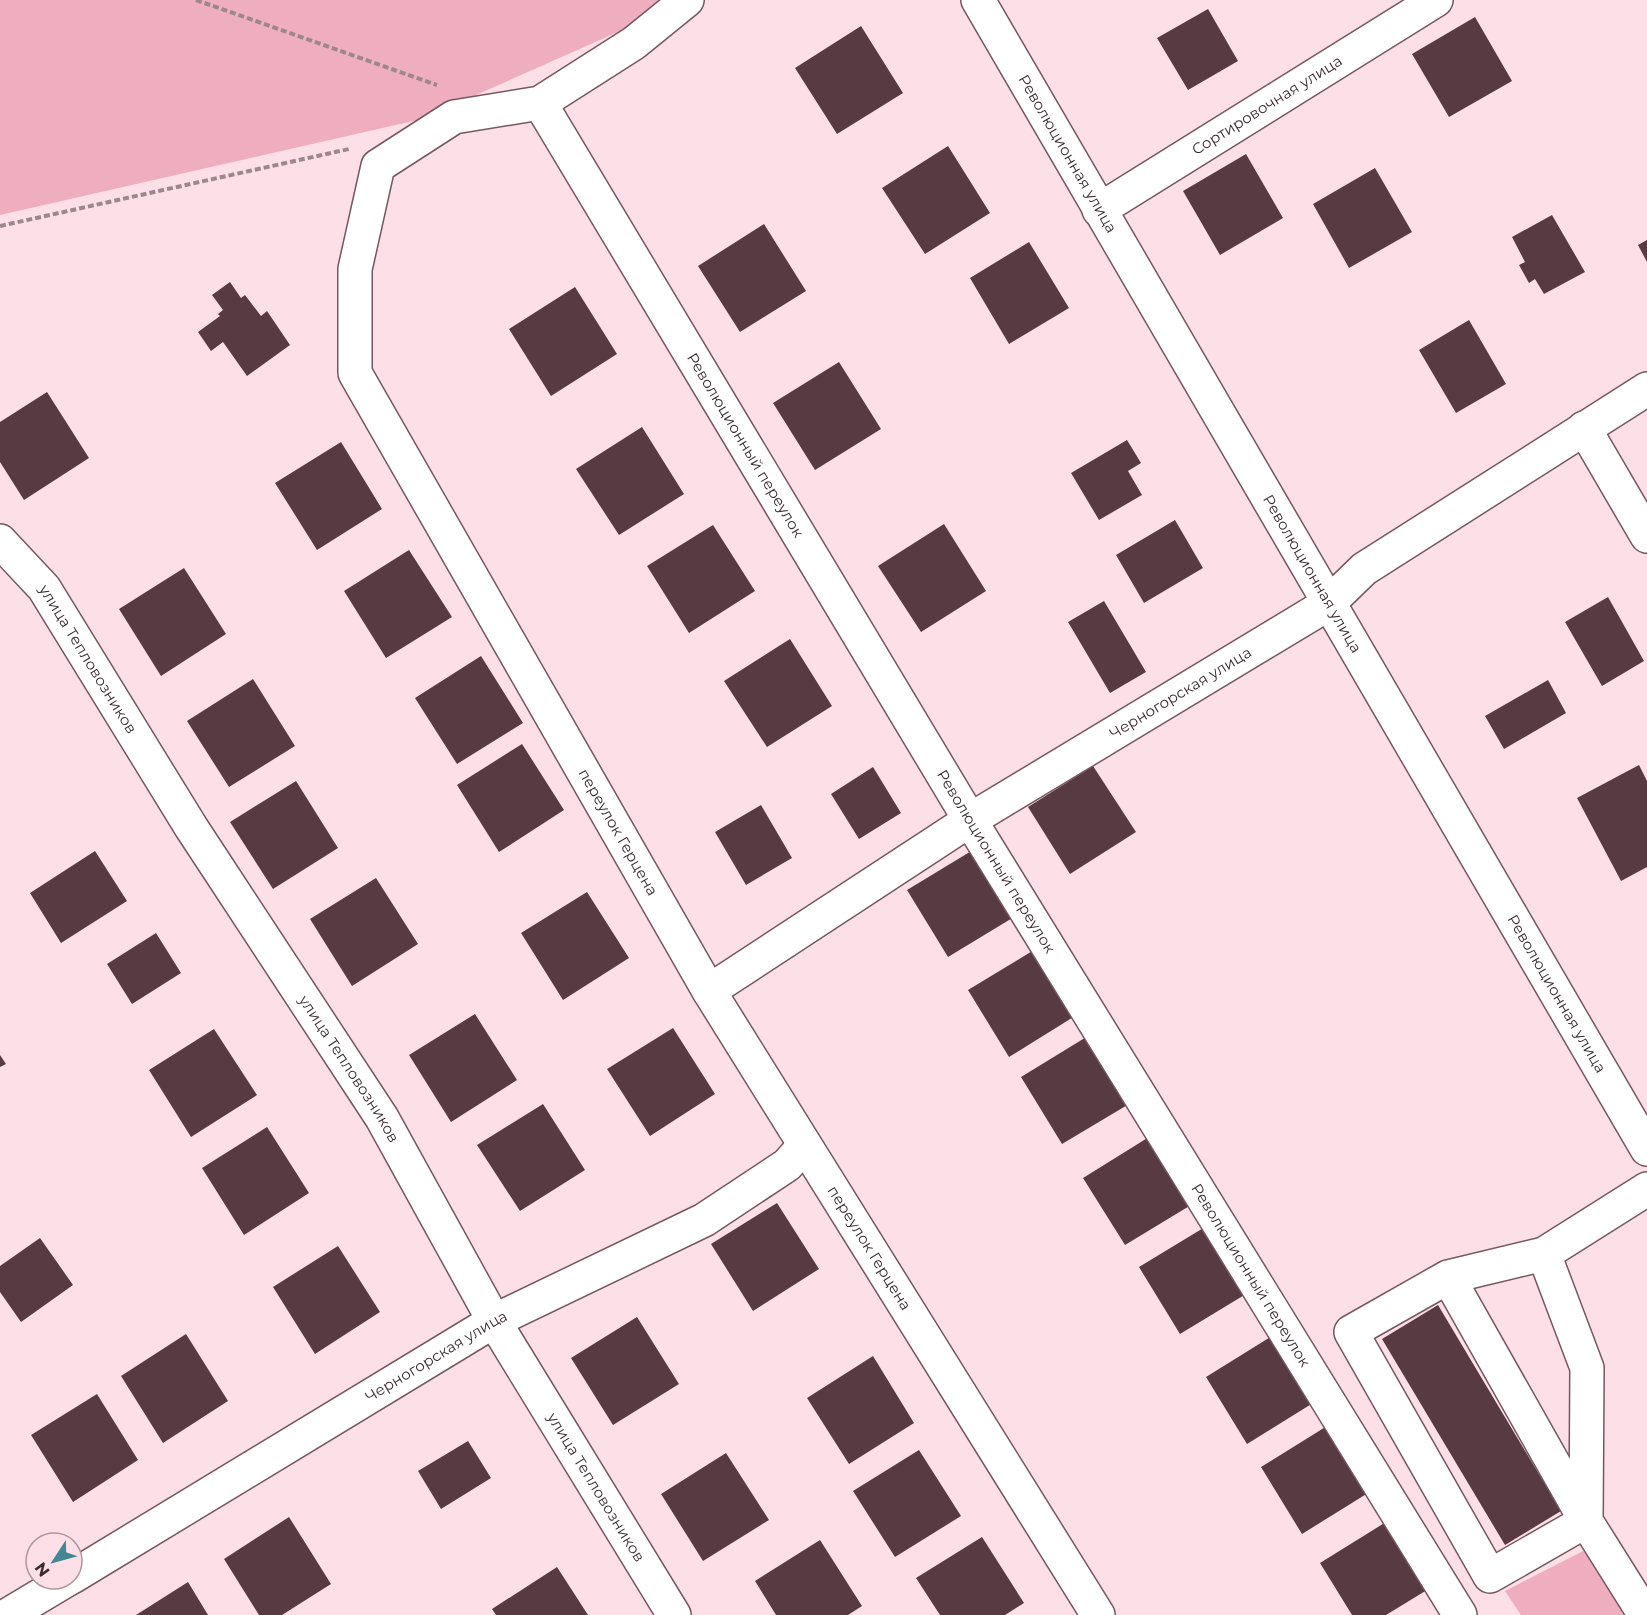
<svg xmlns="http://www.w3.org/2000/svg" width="1647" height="1615" viewBox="0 0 1647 1615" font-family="Montserrat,sans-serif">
<rect width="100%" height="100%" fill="#fddfe7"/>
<path fill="#efaec0" d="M0 0H674L654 16 422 119 0 215Z
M1591 1547 1634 1615H1521L1505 1591Z"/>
<path fill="#573a42" d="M1208 9 1238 61 1188 90 1157 38Z
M1475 17 1512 81 1449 117 1412 54Z
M861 26 903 93 837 134 795 68Z
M948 146 990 213 925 254 882 188Z
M1246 154 1283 218 1220 255 1183 191Z
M1375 168 1412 232 1349 268 1313 204Z
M1552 215 1585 272 1544 294 1535 279 1529 283 1519 265 1525 262 1512 237Z
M764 224 806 291 740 332 698 266Z
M1647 240V262L1638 245Z
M1029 242 1069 308 1009 344 970 278Z
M230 282 241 298 245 295 261 316 267 311 290 345 247 376 223 342 211 351 198 332 220 316 218 314 223 310 212 295Z
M575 287 617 354 551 396 509 329Z
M1469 320 1506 384 1456 413 1419 350Z
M839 362 881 429 815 470 773 403Z
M47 392 89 458 24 500 0 462V422Z
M642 427 684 494 619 535 576 469Z
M1127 440 1141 463 1128 471 1142 495 1099 520 1071 473Z
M341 442 382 509 317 550 275 483Z
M1175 520 1203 568 1144 603 1116 555Z
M944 524 986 591 921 632 878 566Z
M713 525 755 591 689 633 647 566Z
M409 550 452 617 386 658 344 591Z
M184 568 226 634 161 676 119 609Z
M1608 597 1644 661 1602 686 1565 622Z
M1104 601 1146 672 1110 693 1068 622Z
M790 639 832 706 767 747 724 681Z
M481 656 523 723 457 764 415 698Z
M253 679 295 746 229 787 187 721Z
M1548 680 1566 713 1504 749 1485 716Z
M522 744 564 810 499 852 457 785Z
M1639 765 1647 781V867L1621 881 1577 798Z
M1093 766 1136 832 1070 874 1028 807Z
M873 767 901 813 859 839 831 794Z
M296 781 338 848 273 889 230 822Z
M761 805 792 858 746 885 715 832Z
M973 850 1014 917 948 957 907 890Z
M95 851 127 901 61 943 30 893Z
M376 878 418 944 352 986 310 919Z
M587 892 629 958 563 1000 521 933Z
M156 933 181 973 132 1004 107 964Z
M1034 950 1075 1016 1009 1057 968 990Z
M475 1014 517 1080 451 1122 409 1055Z
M673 1028 715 1094 650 1136 607 1069Z
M214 1029 257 1095 191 1137 149 1070Z
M1088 1036 1129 1104 1062 1144 1021 1077Z
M0 1055 6 1064 0 1067Z
M543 1104 585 1170 520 1211 477 1145Z
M267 1127 309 1193 244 1235 202 1168Z
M1149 1137 1191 1205 1125 1245 1083 1178Z
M777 1203 819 1269 753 1311 711 1244Z
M1205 1227 1246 1294 1180 1334 1139 1267Z
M40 1238 73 1285 21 1322 0 1292V1266Z
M338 1246 380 1312 315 1354 273 1287Z
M1438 1305 1561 1511 1505 1545 1382 1339Z
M637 1317 679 1384 613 1425 571 1358Z
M186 1334 228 1401 163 1443 121 1376Z
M1272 1336 1313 1403 1247 1444 1206 1377Z
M873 1356 914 1423 849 1464 807 1398Z
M97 1394 138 1460 73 1502 31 1435Z
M1327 1426 1368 1493 1302 1534 1261 1467Z
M468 1441 491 1478 441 1509 418 1471Z
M919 1450 961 1516 895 1557 853 1491Z
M726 1453 769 1520 703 1561 661 1494Z
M289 1517 331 1584 282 1615H259L224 1559Z
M1386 1522 1427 1590 1386 1615H1352L1320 1563Z
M982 1537 1024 1603 1005 1615H940L916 1578Z
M820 1540 862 1606 848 1615H776L755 1581Z
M557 1567 588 1615H496L492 1609Z
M188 1582 208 1615H136Z"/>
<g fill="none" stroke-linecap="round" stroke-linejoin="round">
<defs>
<g id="minor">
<path id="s1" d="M687 0 634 43 540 103 454 117 378 166 355 269V373L709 991 1098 1615"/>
<path id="s2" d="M978 0 1647 1149"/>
<path id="s3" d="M540 103 970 820 1460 1615"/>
<path id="s4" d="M1099 210 1436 0"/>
<path d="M1584 428 1647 536"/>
<path id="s5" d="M0 541 44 588 191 827 382 1118 494 1321 674 1615"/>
<path id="s6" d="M709 991 970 820 1328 604 1364 569 1647 389"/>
<path d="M1544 1254 1587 1368 1586 1521 1645 1615"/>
<path d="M1448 1277 1586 1521 1490 1576 1351 1332 1448 1277 1544 1254 1647 1189"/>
<path id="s7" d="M72 1577 494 1321 704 1220 787 1165 804 1146"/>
<path d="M8 1615 68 1579"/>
</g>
</defs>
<use href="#minor" stroke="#76575f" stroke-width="36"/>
<path stroke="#9d878d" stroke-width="4" stroke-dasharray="6 3" stroke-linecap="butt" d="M196 0 437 85
M0 226 349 149"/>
<use href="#minor" stroke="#fff" stroke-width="33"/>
</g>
<g text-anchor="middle" stroke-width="6" stroke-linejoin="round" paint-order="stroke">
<g font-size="15" fill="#392b2f" stroke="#fddfe7">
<text dy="5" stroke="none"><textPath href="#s4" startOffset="198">Сортировочная улица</textPath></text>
<text dy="5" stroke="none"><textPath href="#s2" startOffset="178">Революционная улица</textPath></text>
<text dy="5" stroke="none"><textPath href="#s3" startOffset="399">Революционный переулок</textPath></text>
<text dy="5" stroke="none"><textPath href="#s2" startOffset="664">Революционная улица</textPath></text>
<text dy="5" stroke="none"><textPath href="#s5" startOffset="148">улица Тепловозников</textPath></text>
<text dy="5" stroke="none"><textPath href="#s6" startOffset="558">Черногорская улица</textPath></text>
<text dy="5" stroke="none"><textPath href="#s1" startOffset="1096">переулок Герцена</textPath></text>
<text dy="5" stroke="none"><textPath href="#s3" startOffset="885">Революционный переулок</textPath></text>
<text dy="5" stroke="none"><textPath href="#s2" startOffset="1150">Революционная улица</textPath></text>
<text dy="5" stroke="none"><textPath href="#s5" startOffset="634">улица Тепловозников</textPath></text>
<text dy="5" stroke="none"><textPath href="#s1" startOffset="1582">переулок Герцена</textPath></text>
<text dy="5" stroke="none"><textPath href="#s3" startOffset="1371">Революционный переулок</textPath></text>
<text dy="5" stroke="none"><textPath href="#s7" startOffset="426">Черногорская улица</textPath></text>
<text dy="5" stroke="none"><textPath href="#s5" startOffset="1120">улица Тепловозников</textPath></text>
</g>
</g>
<g transform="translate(54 1561) rotate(234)"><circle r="28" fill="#fddfe7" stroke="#af979d" stroke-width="1.5"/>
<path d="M0-4.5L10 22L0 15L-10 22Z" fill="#428794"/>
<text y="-9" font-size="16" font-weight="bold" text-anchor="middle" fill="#392b2f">N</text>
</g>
</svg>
